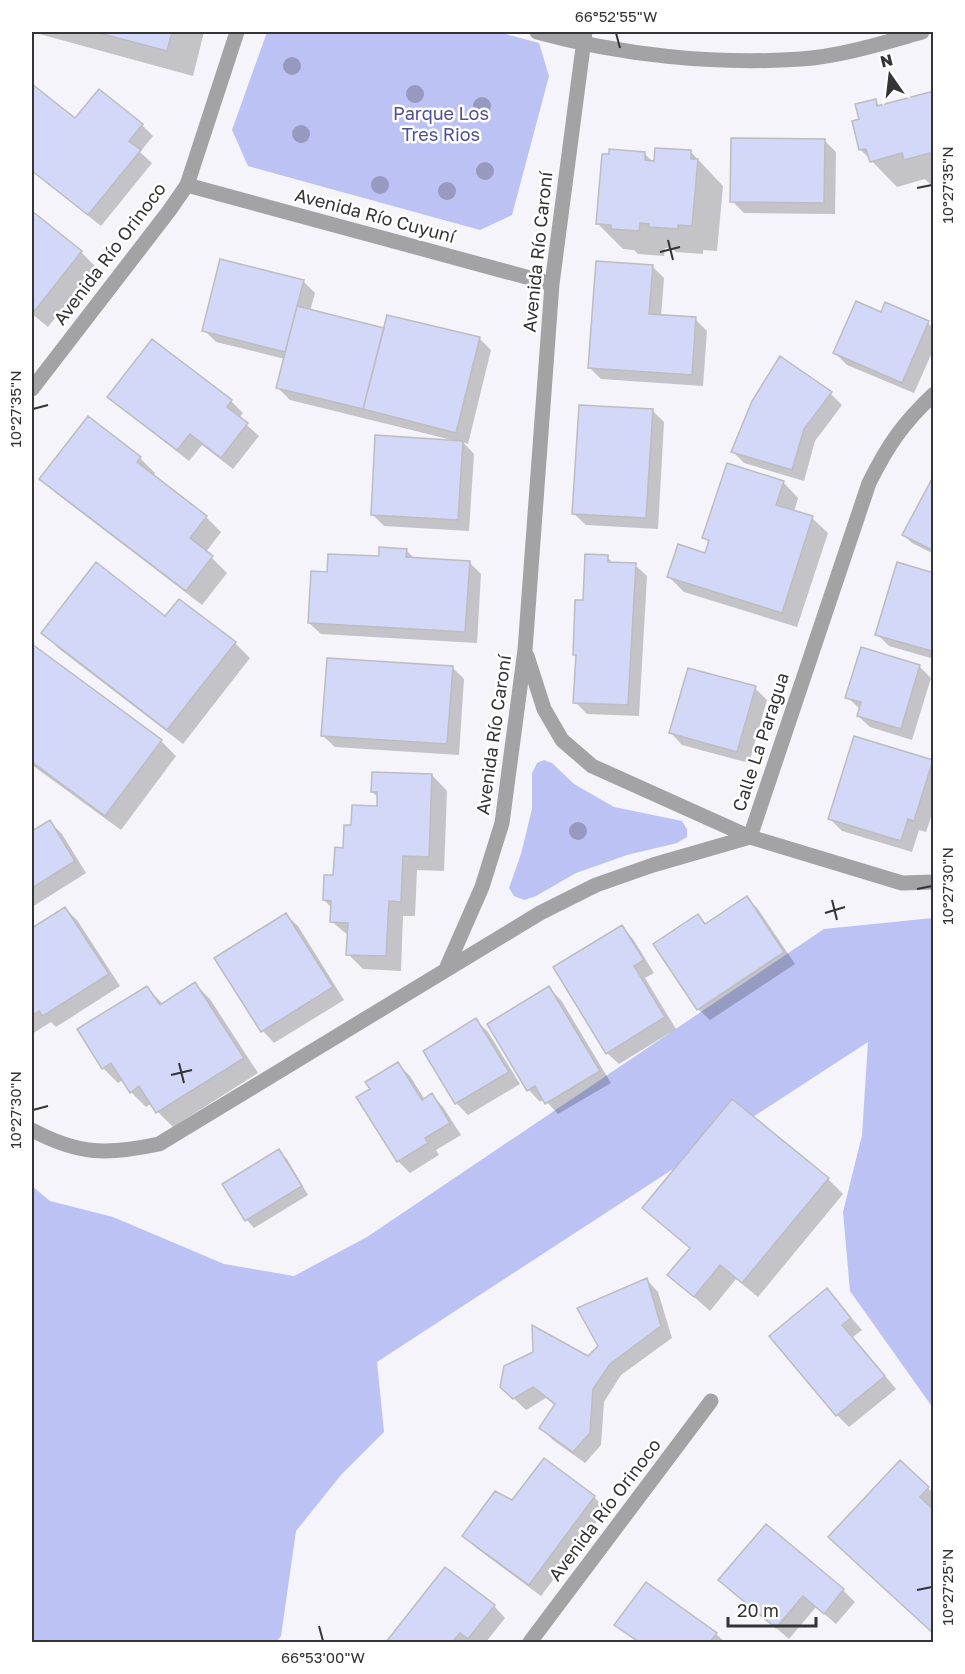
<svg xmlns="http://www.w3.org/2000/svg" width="965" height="1674" viewBox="0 0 965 1674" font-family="'Golos Text',sans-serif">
<rect width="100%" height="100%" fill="#f4f4fa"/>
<path fill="#bcc2f4" d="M267 32H498L539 43 549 76 512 215 480 230 248 166 232 130Z
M544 760 552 763 574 784 614 807 682 821 687 829V837L677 843 627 855 576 873 536 896 524 900 514 896 509 888 521 854 532 809V773L537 763Z
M933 918V1408L850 1291 843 1212 862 1135 868 1042 377 1362 384 1432 341 1475 296 1531 281 1636 276 1642H32V1186L50 1201 113 1217 224 1264 294 1276 367 1237 824 929Z"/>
<path fill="#0003" d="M32 32H204L193 76Z
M33 86 75 120 142 125 153 136 140 152 152 163 101 226 32 171Z
M934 92V184L931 185 925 179 897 187 861 150V120L875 101 881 107Z
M824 140 836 152 835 214 744 213 732 201Z
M691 152 723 186 717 251 703 250V254L676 252 673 249 665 248 664 256 638 254 634 250 623 249 598 224 645 154 653 162Z
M32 213 81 252 96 267 48 327 32 314Z
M652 266 664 278 661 317 695 319 707 331 703 386 601 379 589 367Z
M303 281 315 293 310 311 385 330 480 339 491 350 468 444 463 442 474 454 469 531 384 526 372 514 452 440 290 400 278 388 285 359 216 342 204 330Z
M882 314 928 323 934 329V348L914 393 847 365 835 353Z
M780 359 831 394 842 405 815 441 804 481 744 463 733 452Z
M109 397 231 401 243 413 239 418 259 436 233 469 202 445 189 461 121 408Z
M652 410 664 422 658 529 586 525 574 514Z
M140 458 155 473 153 476 206 517 221 532 206 552 227 573 202 605 57 494 41 479Z
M934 479V554L912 543 904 535Z
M783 482 798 498 794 512 812 518 828 533 797 627 684 592 669 577 706 555 710 543 704 537Z
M406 550 415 559 469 562 481 574 477 643 321 634 309 623 328 573Z
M607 557 614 564 635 565 647 576 639 716 587 714 575 702 577 658 574 654 584 602Z
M934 575V659L889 646 877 634Z
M165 618 235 643 250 658 183 744 58 648 43 632Z
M32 646 161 741 176 756 121 830 32 765Z
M452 667 464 679 459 755 335 747 323 736Z
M920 667 931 678 912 740 870 727 858 716 860 709 847 697Z
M755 688 767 700 749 763 682 745 671 733Z
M933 761 934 808 926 832 919 830 912 852 842 831 830 819Z
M432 775 447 791 444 871 417 870 415 916H403L401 971 363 969 348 954 349 936 331 921 332 908 324 900 352 826 378 807 379 798 372 792Z
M50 822 62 834 86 873 32 907V833Z
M747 898 758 909 795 964 710 1020 698 1009V916L706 925Z
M65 909 77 920 120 986 56 1027 51 1022 32 1034V930Z
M286 915 298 926 344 1000 274 1043 263 1031 216 958Z
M622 927 633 939 654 973 645 978 676 1029 619 1064 607 1053Z
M195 984 210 999 258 1073 173 1127 158 1112 152 1103 146 1107 131 1092 123 1080 118 1083 103 1068 147 988 163 1004Z
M549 988 561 1000 611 1083 558 1114 544 1099 540 1102 529 1090 489 1024Z
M476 1020 488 1032 520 1084 468 1115 456 1103 425 1051Z
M398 1064 410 1076 425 1100 432 1095 443 1107 461 1135 436 1150 439 1155 410 1173 398 1161 359 1098 372 1090Z
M279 1151 287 1159 308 1195 254 1228 247 1220 224 1185Z
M828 1179 843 1194 758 1297 736 1279 710 1311 669 1275 691 1249 644 1208Z
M647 1280 658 1292 672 1338 621 1375 604 1402 601 1445 585 1463 553 1440 541 1428 556 1406 546 1398 526 1410 501 1386 589 1358 600 1346Z
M827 1290 862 1330 853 1337 896 1389 849 1427 837 1415Z
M544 1460 594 1497 606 1509 541 1596 475 1547 464 1536 513 1502Z
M900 1462 934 1494V1634Z
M445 1569 494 1606 505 1618 486 1642H388Z
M720 1580 843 1590 855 1602 836 1624 816 1607 789 1639Z
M616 1625 716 1634 725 1642H637Z"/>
<path fill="#d3d7f8" stroke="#bcbcc1" stroke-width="1.5" d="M95 32H172L167 51Z
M32 84 75 118 99 89 143 124 129 141 141 150 88 215 32 171Z
M934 91V152L904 160 902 153 870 162 866 149 859 150 852 121 859 119 855 104 876 99 877 106Z
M731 138 825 139 824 203 730 202Z
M655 148 691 150V159H698L692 226 678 225V229L649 227V224L640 223 639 231 611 229V225L596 224 602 154H609V149L645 152V160L654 161Z
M32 211 82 251 33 313 32 312Z
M220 259 304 280 285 352 202 331Z
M596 261 653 265 649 314 696 317 692 375 588 368Z
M856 301 881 312 885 302 929 321 902 383 833 353Z
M297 306 384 328 363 409 276 388Z
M387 315 480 337 456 433 363 409Z
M152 339 232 400 227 407 248 423 221 458 190 434 177 450 107 397Z
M780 356 832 392 804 429 792 470 731 452 752 401Z
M579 405 653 409 646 518 572 514Z
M88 416 141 457 137 462 207 516 190 538 213 556 186 591 39 479Z
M375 435 463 441 458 520 371 515Z
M727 463 784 481 776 505 813 516 782 613 667 577 678 544 705 553 709 540 702 538Z
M934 475V551L902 535Z
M379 547 407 549 406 557 470 561 465 632 308 623 311 571 327 572 328 554 379 556Z
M585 554 608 555V562L636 563 628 705 573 703 576 655H573L575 600H583Z
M96 562 165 616 179 599 236 642 167 730 41 633Z
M897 562 934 573V646L932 651 875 635Z
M32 644 162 740 105 816 32 762Z
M861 647 920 665 901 729 857 716 861 702 845 698Z
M327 658 453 666 447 744 321 736Z
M688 668 756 686 737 752 669 733Z
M854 736 933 760 914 821 908 819 901 841 828 819Z
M372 772 432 774 429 857 403 856 401 902 389 901 386 956 346 955 348 923 330 922 331 901 323 900 324 875H333L335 847 343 848 344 825H351L352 805 377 806V792H371Z
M50 820 75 861 32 888V831Z
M747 896 784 952 697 1010 653 944 698 914 705 924Z
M65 907 109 974 43 1016 39 1011 32 1016V928Z
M286 913 333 987 261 1032 214 958Z
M622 925 644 960 634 966 665 1017 606 1054 553 967Z
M195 982 244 1058 156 1113 139 1086 130 1093 111 1063 102 1069 77 1029 147 986 160 1005Z
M549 986 600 1071 545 1104 535 1086 527 1091 487 1024Z
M476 1018 509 1072 455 1104 423 1051Z
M398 1062 422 1100 432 1093 450 1123 425 1138 428 1143 397 1162 356 1097 370 1089 365 1082Z
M732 1099 829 1178 742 1283 720 1265 694 1297 667 1275 690 1248 642 1208Z
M279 1149 302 1186 245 1221 222 1184Z
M647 1278 661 1326 610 1364 593 1389 590 1433 573 1452 539 1428 555 1404 533 1387 513 1399 500 1387 504 1366 533 1352 532 1325 588 1356 598 1346 577 1308Z
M827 1288 851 1318 842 1325 885 1376 836 1416 769 1336Z
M544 1458 595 1496 529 1585 462 1536 495 1491 512 1500Z
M900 1460 929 1487 920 1497 934 1510V1634L828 1537Z
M766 1524 844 1589 824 1614 803 1596 776 1628 718 1580Z
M445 1567 495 1605 468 1639 460 1633 452 1642H386Z
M646 1582 717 1633 710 1642H639L614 1625Z"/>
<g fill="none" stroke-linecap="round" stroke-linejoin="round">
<path stroke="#a3a3a6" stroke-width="15" d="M537 32C620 55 715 65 801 59 842 56 883 43 922 32
M187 185 552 284
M32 389 169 211 187 185 237 32
M527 656 544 709 562 740 592 766 750 837 902 883 934 882
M750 837 869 483C888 445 903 423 934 394
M446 969 482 887 502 823 525 650 552 284 585 32
M32 1130C79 1155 107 1155 159 1144L540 913 596 885 653 865 750 837
M530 1642 711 1401"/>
</g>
<g fill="#9899c0">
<circle cx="292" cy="66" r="9"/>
<circle cx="415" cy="94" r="9"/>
<circle cx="482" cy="106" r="9"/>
<circle cx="301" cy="134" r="9"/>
<circle cx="485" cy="171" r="9"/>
<circle cx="380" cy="185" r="9"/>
<circle cx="447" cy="191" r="9"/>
<circle cx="578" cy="831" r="9"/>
</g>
<path fill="none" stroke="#343436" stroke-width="2" d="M616 33 620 48M917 188 932 185M668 240 673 260M660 252 680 247M33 409 48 405M917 889 932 886M832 900 837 920M825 913 845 907M179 1063 184 1083M171 1075 192 1070M33 1110 48 1106M917 1590 932 1587M319 1626 323 1641"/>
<g text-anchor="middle" stroke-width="5" stroke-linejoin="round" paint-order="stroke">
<g font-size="18" fill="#4d4f91" stroke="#fff">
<text x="441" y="120">Parque Los<tspan x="441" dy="21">Tres Rios</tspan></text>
</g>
<g font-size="18" fill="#343436" stroke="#fff">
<text transform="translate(375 216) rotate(15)" y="6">Avenida Río Cuyuní</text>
<text transform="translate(538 252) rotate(-84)" y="6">Avenida Río Caroní</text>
<text transform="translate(110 254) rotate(-53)" y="6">Avenida Río Orinoco</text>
<text transform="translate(494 735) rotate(-82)" y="6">Avenida Río Caroní</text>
<text transform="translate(761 742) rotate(-72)" y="6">Calle La Paragua</text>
<text transform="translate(605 1510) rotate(-53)" y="6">Avenida Río Orinoco</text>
</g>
</g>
<rect width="965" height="1674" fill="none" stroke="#ffffff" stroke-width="66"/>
<g transform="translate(890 75) rotate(346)" stroke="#ffffff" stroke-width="4.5" paint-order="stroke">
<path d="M0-4.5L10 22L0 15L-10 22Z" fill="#343436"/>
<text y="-9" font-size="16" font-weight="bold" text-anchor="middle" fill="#343436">N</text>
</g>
<path d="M728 1617v9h88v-9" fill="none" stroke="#343436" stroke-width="3"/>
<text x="737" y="1617" font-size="18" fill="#343436" stroke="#ffffff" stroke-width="4.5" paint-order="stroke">20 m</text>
<rect x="33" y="33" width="899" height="1608" fill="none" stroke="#343436" stroke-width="2"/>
<g font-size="15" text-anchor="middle" fill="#343436">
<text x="616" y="22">66°52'55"W</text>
<text transform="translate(948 185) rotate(-90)" y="5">10°27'35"N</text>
<text transform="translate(16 409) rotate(-90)" y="5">10°27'35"N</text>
<text transform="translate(948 886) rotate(-90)" y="5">10°27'30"N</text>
<text transform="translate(16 1110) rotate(-90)" y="5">10°27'30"N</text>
<text transform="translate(948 1587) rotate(-90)" y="5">10°27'25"N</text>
<text x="323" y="1663">66°53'00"W</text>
</g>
</svg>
